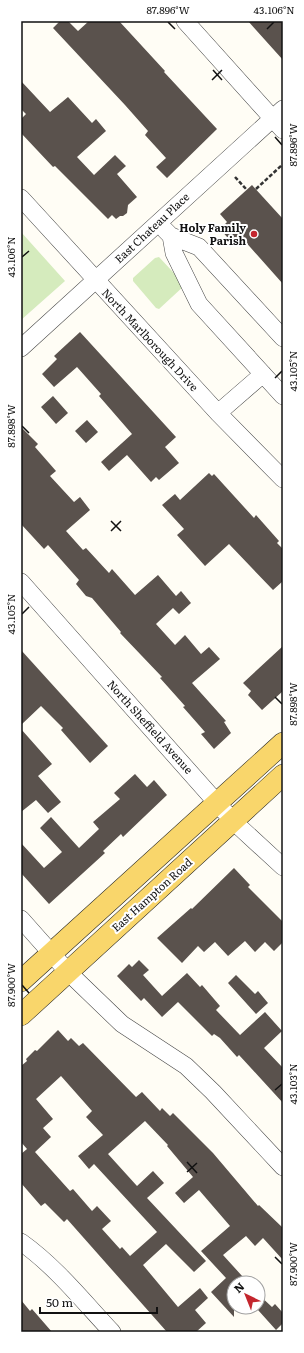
<svg xmlns="http://www.w3.org/2000/svg" width="304" height="1353" viewBox="0 0 304 1353" font-family="Literata,serif">
<rect width="100%" height="100%" fill="#fffdf5"/>
<path fill="#d5ebbd" d="M21 232 65 281 21 320Z
M159 257 185 285 159 309 156 308 133 281V278L155 258Z"/>
<path fill="#5a524d" fill-rule="evenodd" d="M60 21H68L78 31 89 21H119L165 71 164 72 217 129 167 178 156 167 166 158 145 135 148 131 125 105 53 28Z
M248 21H283V60Z
M21 81 50 112 68 97 92 123 96 119 106 131 77 157 94 175 115 155 126 166 117 174 137 197 128 205 127 213 123 216H120L116 219 112 215 108 219 55 166 53 167 21 133V119L26 114 21 109Z
M252 185 283 219V284L243 239 235 246 220 229 227 222 220 214Z
M80 332 176 437 165 447 179 463 159 480 156 477 151 482 127 455 109 471 101 462 132 434 99 396 101 394 77 367 54 387 42 374 57 359 54 356Z
M53 396 68 413 56 424 41 407Z
M87 420 98 432 86 443 75 431Z
M21 427 38 444 35 447 56 471 50 476 74 502 80 497 90 510 66 531 83 550 86 548 109 573 112 569 135 595 158 575 176 596 181 591 191 603 179 614 173 608 156 624 175 645 185 635 201 654 209 647 220 659 192 683 226 721 224 722 231 733 214 749 201 734 205 732 183 707 185 706 160 678 162 677 120 633 121 632 92 598 86 596 76 584 79 580 48 545 44 549 21 524Z
M209 473 212 476 214 474 254 518 256 515 279 541 277 543 283 549V581L273 590 229 544 205 566 177 535 184 529 162 505 175 494 180 500Z
M283 646V691L262 710 248 695 251 691 243 683Z
M21 650 108 746 90 763 61 730 63 728 41 706 21 725Z
M21 729 52 764 38 776 61 802 48 813 36 800 21 812Z
M135 774 147 787 154 780 167 795 123 837 121 834 103 851 105 853 49 904 21 873V843L44 868 62 852 40 828 51 817 79 848 99 829 93 822 120 799 114 793Z
M234 868 250 885 248 887 283 922V942L274 951 265 942 255 952 245 941 228 956 215 942 204 952 198 946 182 963 157 938 191 908 192 909Z
M139 960 149 970 143 975 162 996 187 973 200 987 202 985 220 1006 216 1010 240 1035 265 1012 282 1031 264 1048 283 1068V1103L239 1055 237 1057 220 1038 214 1034 212 1036 178 1002 162 1017 144 998 141 1001 117 976 129 964 132 967Z
M236 975 255 994 258 991 268 1003 256 1014 228 983Z
M58 1030 68 1041 71 1038 79 1046 83 1043 136 1097 142 1092 160 1111 162 1108 170 1116 173 1113 213 1153 258 1206 259 1205 283 1228V1260L263 1238 255 1246 246 1236 223 1255 243 1277 237 1283H234V1317L211 1292 226 1278 201 1251 230 1226 199 1190 184 1203 175 1193 193 1177 167 1146 168 1145 145 1121 108 1154 137 1186 153 1171 164 1183 147 1198 206 1261 194 1272 166 1244 143 1265 178 1307 200 1288 208 1298 195 1310 206 1323 196 1332H167L67 1219 64 1222 45 1203 41 1206 21 1183V1154L27 1149 21 1142V1066L27 1061 26 1059 35 1050 37 1051ZM61 1076 92 1111 86 1117 103 1135 78 1156 89 1169 94 1164 157 1232 130 1256 122 1247 120 1249 102 1229 111 1221 97 1206 92 1211 73 1189 70 1191 35 1152 51 1137 43 1128 53 1119 36 1099Z
M258 1294 272 1307 275 1304 283 1313V1323L276 1330 258 1310Z
M21 1300 30 1311 32 1309 52 1332H21Z"/>
<g fill="none" stroke-linecap="round" stroke-linejoin="round">
<defs>
<path id="minor" d="M185 21 283 130
M21 198 218 413 283 479
M165 230 171 236 199 247 283 338
M171 236 174 253 199 304 283 396
M21 348 283 109
M218 413 263 374
M21 582 233 821 283 867
M21 919 68 972 122 1024 186 1066 213 1092 283 1167
M21 1242C56 1267 83 1301 112 1332"/>
<path id="major" d="M21 981 283 743
M21 1015 283 775"/>
</defs>
<use href="#minor" stroke="#444" stroke-width="18"/>
<use href="#major" stroke="#222" stroke-width="22"/>
<path stroke="#333" stroke-width="2.5" stroke-dasharray="4 2" stroke-linecap="butt" d="M235 177 247 190
M256 189 282 165"/>
<use href="#minor" stroke="#fff" stroke-width="17"/>
<use href="#major" stroke="#f9d66b" stroke-width="21"/>
</g>
<path fill="none" stroke="#111" stroke-width="1.5" d="M168 22 175 29M267 29 274 22M213 70 222 80M212 80 222 70M275 137 282 145M22 257 29 251M275 378 282 371M22 426 29 433M111 521 121 531M111 531 121 521M22 614 29 607M275 697 282 704M22 985 29 993M275 1090 282 1084M187 1162 197 1173M187 1172 197 1163M275 1257 282 1264"/>
<circle fill="#c4262e" stroke="#fff" stroke-width="1.5" cx="254" cy="234" r="4"/>
<g text-anchor="middle" stroke-width="4" stroke-linejoin="round" paint-order="stroke">
<g font-size="11" fill="#111" stroke="#fff">
<text transform="translate(152 228) rotate(-43)" y="4">East Chateau Place</text>
<text transform="translate(150 340) rotate(47)" y="4">North Marlborough Drive</text>
<text transform="translate(150 727) rotate(48)" y="4">North Sheffield Avenue</text>
<text transform="translate(152 895) rotate(-42)" y="4">East Hampton Road</text>
</g>
<g font-size="11" font-weight="bold" fill="#111" stroke="#fff" text-anchor="end">
<text x="246" y="232">Holy Family<tspan x="246" dy="13">Parish</tspan></text>
</g>
</g>
<rect width="304" height="1353" fill="none" stroke="#ffffff" stroke-width="44"/>
<g transform="translate(246 1295) rotate(317)"><circle r="19" fill="#ffffff" stroke="#a0a0a0"/>
<path d="M0-3L7 15L0 10L-7 15Z" fill="#c4262e"/>
<text y="-6" font-size="11" font-weight="bold" text-anchor="middle" fill="#111111">N</text>
</g>
<path d="M40 1307v6h117v-6" fill="none" stroke="#111111" stroke-width="2"/>
<text x="46" y="1307" font-size="12" fill="#111111" stroke="#ffffff" stroke-width="3" paint-order="stroke">50 m</text>
<rect x="22" y="22" width="260" height="1309" fill="none" stroke="#111" stroke-width="1.5"/>
<g font-size="10" text-anchor="middle" fill="#111">
<text x="168" y="14">87.896°W</text>
<text x="274" y="14">43.106°N</text>
<text transform="translate(293 145) rotate(-90)" y="4">87.896°W</text>
<text transform="translate(11 257) rotate(-90)" y="4">43.106°N</text>
<text transform="translate(293 371) rotate(-90)" y="4">43.105°N</text>
<text transform="translate(11 426) rotate(-90)" y="4">87.898°W</text>
<text transform="translate(11 614) rotate(-90)" y="4">43.105°N</text>
<text transform="translate(293 704) rotate(-90)" y="4">87.898°W</text>
<text transform="translate(11 985) rotate(-90)" y="4">87.900°W</text>
<text transform="translate(293 1084) rotate(-90)" y="4">43.103°N</text>
<text transform="translate(293 1264) rotate(-90)" y="4">87.900°W</text>
</g>
</svg>
